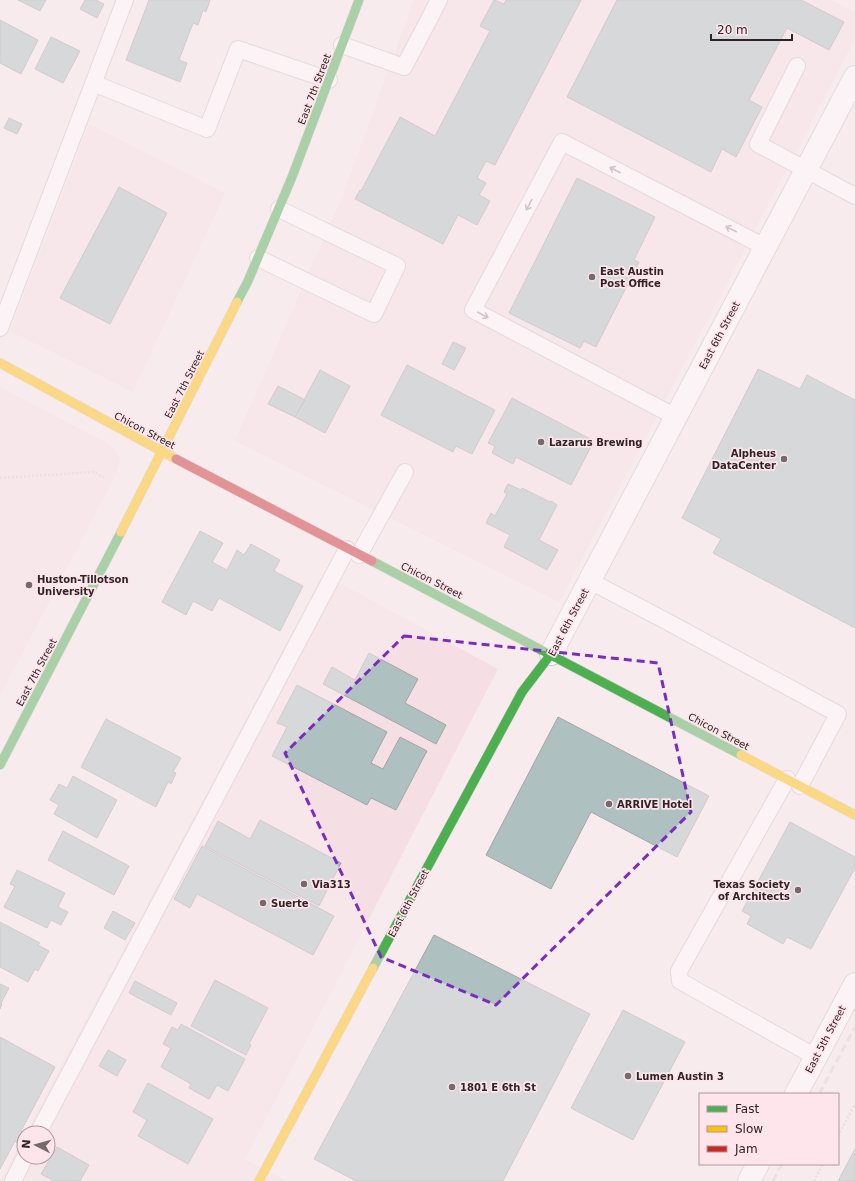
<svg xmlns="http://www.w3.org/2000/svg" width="855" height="1181" viewBox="0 0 855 1181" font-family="'DejaVu Sans',sans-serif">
<rect width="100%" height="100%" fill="#f8ebee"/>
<path fill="#f6dfe4" d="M414 0H831L855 12V39L559 602 235 441 343 195Z
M89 124 225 193 133 392 10 331Z
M0 387 107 443 116 451 119 457V465L116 474 0 696Z
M323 574 498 669 245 1159 286 1181H0L24 1135V1157H48V1133H25Z"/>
<path fill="#aec0bf" stroke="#a5a5a5" d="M18 0H46L40 11Z
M85 0H96L104 4 97 18 80 9Z
M149 0H210L206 12 203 10 198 25 193 23 179 60 187 63 180 82 126 60Z
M494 0 504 4 506 0H581L495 165 486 161 477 178 486 183 479 195 490 201 477 225 458 215 443 244 355 199 360 190 361 191 400 117 435 136 490 31 480 26Z
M617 0H801L844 22 829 50 787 28 749 100 762 107 736 157 722 149 711 172 567 97Z
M0 20 38 40 21 74 0 63Z
M51 37 80 51 63 83 35 69Z
M9 118 22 124 17 134 4 128Z
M577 178 655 217 634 260 639 262 596 347 584 341 580 348 509 313Z
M119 187 167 213 110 324 60 298Z
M453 342 466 348 454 370 442 364Z
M407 365 495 410 472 454 456 446 453 452 381 415Z
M758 369 800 389 807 375 855 400V628L713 553 721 539 682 518Z
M320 370 350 386 325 433 295 417Z
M278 386 305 400 295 417 268 404Z
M512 398 594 441 571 485 516 457 513 464 492 453 495 446 488 443Z
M508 484 521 490 522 488 550 502 551 501 557 505 539 540 558 550 547 570 504 547 510 535 486 523 491 513 495 516 507 494 504 492Z
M200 531 223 543 212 562 227 570 237 550 244 555 251 544 280 560 274 571 303 586 280 631 219 598 212 611 193 601 186 615 162 602Z
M369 653 418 679 405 703 446 725 436 744 323 684 332 667 355 680Z
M297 685 387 732 371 763 383 769 400 737 427 751 396 810 371 798 367 805 272 756 287 727 277 723Z
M558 717 709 796 677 857 591 812 551 889 486 855Z
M106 719 181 758 173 772 176 773 171 784 168 782 156 807 81 767Z
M73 776 117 800 97 838 54 814 59 805 50 800 59 784 67 788Z
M260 820 341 863 319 906 205 846 218 821 250 839Z
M790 822 855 857V868L811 949 787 937 783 944 747 924 751 916 742 911Z
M63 831 129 866 114 895 48 860Z
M202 846 334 916 313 955 197 894 190 908 174 899Z
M17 870 65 893 58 907 68 912 61 925 51 920 47 928 4 907 15 886 10 884Z
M113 911 135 923 125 940 104 928Z
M0 922 40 943 38 945 49 951 38 971 35 969 28 982 0 967Z
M434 935 590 1014 503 1181H356L314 1159Z
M215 980 268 1008 249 1044 251 1045 246 1055 191 1026Z
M135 981 177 1003 171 1015 129 993Z
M0 984 9 988 1 1003 2 1004 0 1009Z
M623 1010 685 1042 633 1140 571 1108Z
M181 1024 245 1059 228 1091 217 1085 209 1099 189 1088 191 1084 161 1067 171 1048 163 1044 172 1027 178 1030Z
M0 1037 55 1067 21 1131 23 1132 18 1143 15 1141 0 1169Z
M108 1050 126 1060 117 1076 99 1066Z
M148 1083 213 1119 188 1164 138 1136 147 1120 133 1112Z
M57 1147 89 1165 80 1181H54L41 1174Z
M855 1149V1181H838Z"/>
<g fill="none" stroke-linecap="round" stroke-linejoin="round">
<defs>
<path id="lane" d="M342 45 404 67 439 0
M797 66 758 144 855 196
M93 83 207 129 238 49 329 80
M258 258 374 314 397 266 279 209
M0 328 125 0
M676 417 473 310 562 142 765 247
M359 555 405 472
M590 581 666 621 838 714 800 786
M787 779 679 971 680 981 816 1057
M38 1133 347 549
M13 1181 25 1157"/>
<path id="street" d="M551 654 855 77
M796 1094 855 984
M749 1181 758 1164"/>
<path id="fast" d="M237 302 248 281 292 177 359 0
M372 561 741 755
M0 765 121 532
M373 968 522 692 551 654"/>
<path id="slow" d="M0 363 176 459
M121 532 237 302
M741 755 855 815
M259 1181 373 968"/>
<path id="jam" d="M176 459 372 561"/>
</defs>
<use href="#lane" stroke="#d1c5c8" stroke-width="18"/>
<use href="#street" stroke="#d1c5c8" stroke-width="24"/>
<use href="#fast" stroke="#d1c5c8" stroke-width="10"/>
<use href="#slow" stroke="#d1c5c8" stroke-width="10"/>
<use href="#jam" stroke="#d1c5c8" stroke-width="10"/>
<path stroke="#d6d2d3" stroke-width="2.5" stroke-dasharray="2 2" stroke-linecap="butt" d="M0 478 94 472 106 479
M838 1136 855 1104
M814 1181 823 1164"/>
<use href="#lane" stroke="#fefcfc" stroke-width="16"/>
<use href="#street" stroke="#fefcfc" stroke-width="22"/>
<use href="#fast" stroke="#4caf50" stroke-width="9"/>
<use href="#slow" stroke="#ffc107" stroke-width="9"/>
<use href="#jam" stroke="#c62828" stroke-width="9"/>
<path stroke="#dad6d7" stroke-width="3" stroke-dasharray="8 4" stroke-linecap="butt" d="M819 1094 855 1027
M773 1181 782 1164"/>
</g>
<defs><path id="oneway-shaft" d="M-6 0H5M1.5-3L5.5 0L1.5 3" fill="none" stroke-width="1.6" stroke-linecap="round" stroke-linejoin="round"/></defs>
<g stroke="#a09a9c">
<use href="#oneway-shaft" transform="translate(615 170) rotate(-153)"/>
<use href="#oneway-shaft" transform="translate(529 205) rotate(118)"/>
<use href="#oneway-shaft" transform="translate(731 229) rotate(-153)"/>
<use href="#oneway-shaft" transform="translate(483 315) rotate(28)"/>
</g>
<path d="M0 0H855V1181H0ZM404 636 658 663 691 812 496 1005 381 957 285 753Z" fill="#f8ebee" fill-opacity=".55" fill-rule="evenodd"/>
<path fill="none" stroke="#7b2cbf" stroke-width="3" stroke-dasharray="8 5" stroke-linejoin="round" d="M404 636 658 663 691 812 496 1005 381 957 285 753Z"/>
<g fill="#75696c" stroke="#fee5eb" stroke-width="1.5">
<circle cx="592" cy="277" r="4"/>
<circle cx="541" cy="442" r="4"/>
<circle cx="784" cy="459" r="4"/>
<circle cx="29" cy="585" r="4"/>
<circle cx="609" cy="804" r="4"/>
<circle cx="304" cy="884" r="4"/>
<circle cx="798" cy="890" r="4"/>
<circle cx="263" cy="903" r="4"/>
<circle cx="628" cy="1076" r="4"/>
<circle cx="452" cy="1087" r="4"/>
</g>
<g text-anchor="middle" stroke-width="3.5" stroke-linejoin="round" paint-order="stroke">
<g font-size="10" fill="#2e2326" stroke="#fee5eb">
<text transform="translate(314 89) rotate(-69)" y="4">East 7th Street</text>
<text transform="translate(719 335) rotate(-62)" y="4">East 6th Street</text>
<text transform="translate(184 384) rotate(-63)" y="4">East 7th Street</text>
<text transform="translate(145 430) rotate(28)" y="4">Chicon Street</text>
<text transform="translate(432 580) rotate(27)" y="4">Chicon Street</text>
<text transform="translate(568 622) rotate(-62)" y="4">East 6th Street</text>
<text transform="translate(36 672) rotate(-62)" y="4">East 7th Street</text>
<text transform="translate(719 731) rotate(28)" y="4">Chicon Street</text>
<text transform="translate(408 903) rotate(-62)" y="4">East 6th Street</text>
<text transform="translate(825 1039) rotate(-62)" y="4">East 5th Street</text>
</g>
<g font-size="10" font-weight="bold" fill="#2e2326" stroke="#fee5eb" text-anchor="start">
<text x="600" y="275">East Austin<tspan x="600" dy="12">Post Office</tspan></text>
<text x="549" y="446">Lazarus Brewing</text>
<text x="776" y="457" text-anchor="end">Alpheus<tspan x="776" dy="12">DataCenter</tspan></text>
<text x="37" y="583">Huston-Tillotson<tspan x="37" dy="12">University</tspan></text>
<text x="617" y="808">ARRIVE Hotel</text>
<text x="312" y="888">Via313</text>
<text x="790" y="888" text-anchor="end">Texas Society<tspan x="790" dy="12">of Architects</tspan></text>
<text x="271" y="907">Suerte</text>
<text x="636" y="1080">Lumen Austin 3</text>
<text x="460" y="1091">1801 E 6th St</text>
</g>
</g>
<rect x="699" y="1093" width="140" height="72" fill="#fee5eb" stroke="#ab979c"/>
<rect x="707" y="1106" width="20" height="6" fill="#4caf50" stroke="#ab979c"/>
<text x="735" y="1113" font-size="12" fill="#2e2326">Fast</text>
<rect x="707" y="1126" width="20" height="6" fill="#ffc107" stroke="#ab979c"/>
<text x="735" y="1133" font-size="12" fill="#2e2326">Slow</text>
<rect x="707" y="1146" width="20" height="6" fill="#c62828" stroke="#ab979c"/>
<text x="735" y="1153" font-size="12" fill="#2e2326">Jam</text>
<g transform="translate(36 1145) rotate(276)"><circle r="19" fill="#fee5eb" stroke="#ab979c"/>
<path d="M0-3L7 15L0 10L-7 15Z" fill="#75696c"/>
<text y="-6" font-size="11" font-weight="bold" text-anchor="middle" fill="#2e2326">N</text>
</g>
<path d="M711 34v6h81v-6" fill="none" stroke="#2e2326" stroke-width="2"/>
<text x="717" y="34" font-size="12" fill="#2e2326" stroke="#fee5eb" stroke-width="3" paint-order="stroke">20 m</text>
</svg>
